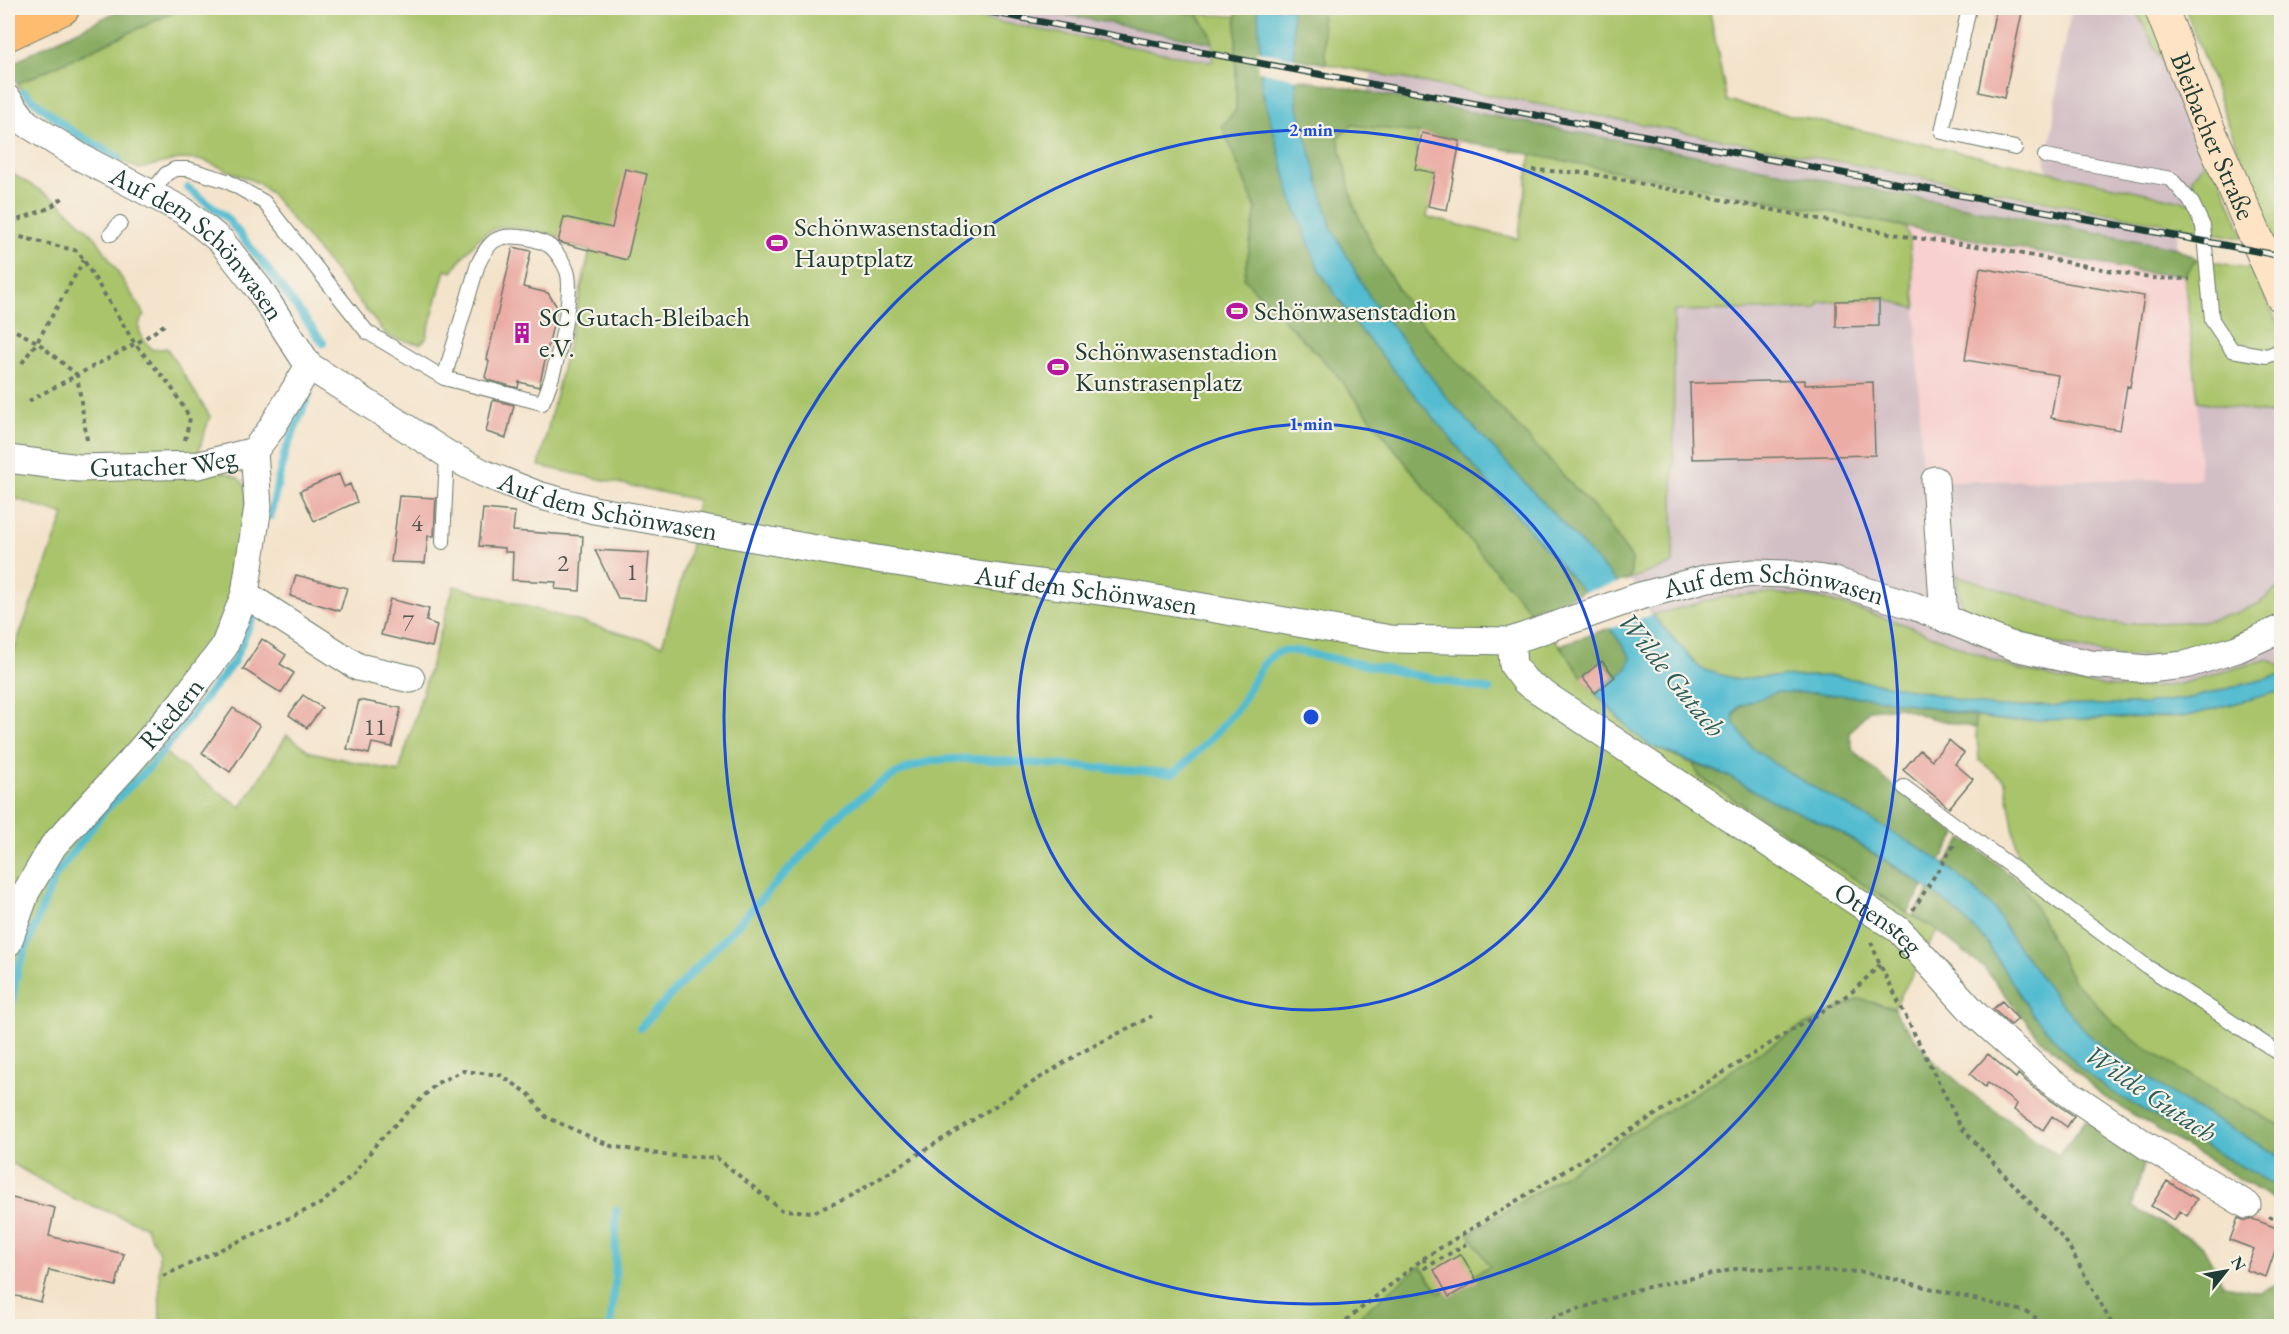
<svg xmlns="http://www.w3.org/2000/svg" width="2289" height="1334" viewBox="0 0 2289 1334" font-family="'EB Garamond',serif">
<rect width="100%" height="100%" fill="#f7f3e8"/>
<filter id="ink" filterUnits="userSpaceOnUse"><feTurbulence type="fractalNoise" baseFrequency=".0167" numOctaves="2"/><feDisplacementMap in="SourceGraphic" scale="12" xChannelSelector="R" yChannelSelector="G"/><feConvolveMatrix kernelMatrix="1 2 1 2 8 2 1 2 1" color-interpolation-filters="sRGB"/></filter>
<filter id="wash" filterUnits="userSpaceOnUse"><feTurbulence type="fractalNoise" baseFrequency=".008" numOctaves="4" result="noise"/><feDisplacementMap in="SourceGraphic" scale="24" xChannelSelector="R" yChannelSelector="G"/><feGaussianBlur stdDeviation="1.35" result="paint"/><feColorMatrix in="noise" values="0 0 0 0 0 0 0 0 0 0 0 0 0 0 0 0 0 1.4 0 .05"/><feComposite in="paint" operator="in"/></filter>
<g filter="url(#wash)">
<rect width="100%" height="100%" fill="#f4e3cb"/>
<path fill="#f7d0cf" d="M1905 227 2147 273 2184 275 2198 401 2200 479 1947 481 1922 477 1916 309 1909 237Z"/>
<path fill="#d2bec5" d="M925 8H1029L1213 43 1212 62Z
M2072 8 2135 9 2162 61 2205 163 2192 178 2195 190 2192 203 2048 171 2045 156 2046 144 2051 141 2061 59Z
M1372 72 2178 228 2177 248 1368 92Z
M1886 299 1916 309 1922 477 1947 481 2200 479 2198 401 2280 416 2281 586 2258 604 2233 614 2206 621 2127 624 2100 622 1956 576 2051 643 2281 617V664L2279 665 2268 659 2176 685 2134 689 2069 682 2013 668 1901 623 1826 600 1796 595 1764 593 1723 597 1652 615 1630 579 1673 564 1674 311 1816 309 1820 302Z"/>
<path fill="#a9c46a" stroke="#64804f" stroke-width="1.5" d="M183 8H925L1212 62C1216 43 1209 28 1197 14L1236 16V110L1222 126 1256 209 1244 279 1332 369 1434 499 1546 628 1595 693 1631 731 1649 745 1693 764 1700 777 1907 913 1937 930 1894 1008 1859 999 1799 1028 1469 1234 1491 1266 1440 1293 1420 1266 1347 1326H160L159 1253 145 1226 70 1197 8 1161V666L64 515 8 496V171L58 201 96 238 145 315C132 327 143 340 153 350L167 348 210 416 197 456C205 461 214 469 223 472 237 477 243 477 247 494 244 521 244 550 237 577 223 638 181 682 142 728L172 759 241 807 287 735 311 752 399 772 454 586 662 645 690 551 697 500 539 466 590 251 557 242 558 236C495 223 491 217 452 272L445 270 426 338 420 344 388 337 273 196 258 183 203 160 179 159 139 169 81 142 28 100 17 84Z
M1321 8H1709L1727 101 2192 203 2195 190 2192 178 2205 162 2162 61 2135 9 2072 8H2149L2245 239 1326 64Z
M2185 8H2281V246L2274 245Z
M1353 125 1419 133 1416 149 1435 173 1427 217 1518 239 1531 154 1905 227 1909 237 1916 309 1886 299 1820 302 1816 309 1674 311 1673 564 1630 579 1632 559 1604 519 1414 315 1375 252 1354 206 1337 138Z
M2197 259 2252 269 2281 330V419L2280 416 2198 401 2184 275Z
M1956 575 2100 622 2127 624 2206 621 2233 614 2258 604 2281 586V617L2236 639 2179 653 2125 657 2051 643 1979 620 1961 604Z
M1764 593 1796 595 1826 600 1901 623 2013 668 2069 682 2134 689 2176 685 2268 659 2279 665 2281 675 2191 698 2144 704 1995 707 1969 703 1921 691 1835 676 1758 677 1739 680 1724 676 1701 669 1652 615 1723 597Z
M2281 691V1126L2222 1095 2148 1050 2116 1025 2073 980 2023 884 2005 781 1979 760 1975 717 2005 721 2188 716Z"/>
<path fill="#86aa5e" stroke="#527449" stroke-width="1.5" d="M124 8H183L17 84 9 66 29 54Z
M1029 8H1160L1197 14 1211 34 1213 43Z
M1236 8H1258L1262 89 1292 200 1320 272 1358 327 1477 470 1584 592 1530 611 1434 499 1332 369 1244 279 1256 209 1222 126 1236 110Z
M1292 8H1321L1326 64 1294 58Z
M1295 78 2177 248 2197 259 2184 275 2147 273 1419 133 1352 125 1338 138 1354 206 1375 252 1414 315 1604 519 1632 559 1630 579 1617 583 1446 397 1369 296 1331 227 1297 104Z
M1610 628 1631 657 1627 669 1615 677 1602 661 1582 677 1560 645Z
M1777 692 1817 693 1884 699 1975 717V728L1931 718 1899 707 1869 710 1849 733 1853 750 1861 758 1895 788 1957 835 1940 861 1784 770 1752 748 1733 722C1735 701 1759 698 1777 692Z
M1693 764 1726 775 1771 800 1835 829 1924 886 1907 913 1700 777Z
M1963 838 2023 884 2073 980 2116 1025 2148 1050 2222 1095 2281 1126V1157L2184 1102 2105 1049 2089 1035 2055 996 2013 940 1995 910 1972 887 1944 865Z
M1929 890 1952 907 1985 940 2032 1013 2078 1066 2108 1089 2281 1189V1204L2104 1097 2037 1035 1985 969 1937 930 1913 916Z
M1859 999 1894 1008 1895 1013 1931 1059 1976 1097 2059 1156 2086 1120 2145 1161 2132 1207 2202 1245 2224 1285 2261 1292 2282 1281 2281 1326H1347L1420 1266 1440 1293 1490 1266 1469 1234 1799 1028Z"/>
<path fill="#53bcd0" stroke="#397c82" stroke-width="1.5" d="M1258 8H1292L1297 104 1331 227 1369 296 1446 397 1617 583 1640 596 1652 615 1701 669 1739 680 1758 677 1835 676 1921 691 1969 703 1995 707 2144 704 2191 698 2281 675V691L2188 716 2005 721 1884 699 1817 693 1777 692 1739 706 1734 713 1733 722 1752 748 1784 770 1934 856 1972 887 1995 910 2013 940 2055 996 2089 1035 2105 1049 2184 1102 2281 1157V1189L2107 1089 2078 1066 2032 1013 1985 940 1952 907 1909 875 1835 829 1771 800 1726 775 1649 745 1631 731 1595 693 1627 669 1631 657 1584 592 1477 470 1358 327 1320 272 1292 200 1262 89Z"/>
<path fill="#f4e3cb" d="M1257 51 1297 59 1298 79 1258 71Z
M1621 582 1637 591 1652 615 1607 629 1581 593Z"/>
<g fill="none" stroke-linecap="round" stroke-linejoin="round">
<path stroke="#53bcd0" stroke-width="8" d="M24 92 70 130 119 158
M188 188 226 217 264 264 323 343
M270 516 285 452 309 394
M8 1023 18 968 55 876 105 810 150 767 233 663 253 617
M640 1028 845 810C871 789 894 770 928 762 961 755 997 761 1030 763 1077 766 1125 770 1173 773 1190 762 1230 719 1242 702 1252 686 1261 657 1282 651 1285 650 1292 651 1296 651L1489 690
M610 1326 615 1284 616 1210"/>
</g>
<g id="blocks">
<path fill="#ebaca4" d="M1996 8H2023L2004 98 1979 92Z
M1422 133 1460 141 1447 210 1428 206 1435 173 1415 169Z
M625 169 647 174 627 260 558 242 564 217 612 228Z
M513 247 531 251 523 287 548 293 557 307 539 387 519 382 518 388 488 380 485 377 489 362 487 359Z
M1980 268 2144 296 2130 387 2127 386 2120 430 2051 418 2058 375 1965 360Z
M1879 300V326L1836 327V301Z
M1805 380V385L1873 382 1875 455 1692 459 1690 383Z
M493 400 514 405 506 438 486 432Z
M339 474 344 487 350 484 357 502 314 521 300 491Z
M399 496 436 498 434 536H428L425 563 391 562Z
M483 509 515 512 513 531 583 536 580 591 555 589 556 582 512 580 513 552H505V548L479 546Z
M595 550 649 553 645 600 618 598Z
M296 575 347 588 340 611 290 596Z
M390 599 429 609 426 621 437 625 432 647 381 635Z
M262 639 286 655 280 664 294 673 281 693 243 669Z
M1602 661 1615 677 1595 693 1582 677Z
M303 695 322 708 307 728 289 715Z
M359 700 401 708 392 747 372 743 369 754 347 749Z
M233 708 260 726 230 772 202 753Z
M1949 740 1964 753 1955 764 1973 779 1949 808 1903 770 1920 750 1932 760Z
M2002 1001 2018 1019 2011 1025 1993 1009Z
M1988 1054 2016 1078 2018 1074 2040 1093 2074 1116 2067 1127 2052 1116 2043 1130 2014 1110 2017 1104 1988 1083 1985 1087 1970 1074Z
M2167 1181 2197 1199 2187 1216 2180 1211 2174 1220 2151 1206Z
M8 1197 55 1208 49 1236 124 1254 116 1286 49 1270 41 1302 8 1294Z
M2238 1218 2246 1221 2253 1219 2282 1230 2266 1277 2246 1270 2254 1249 2230 1240Z
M1461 1254 1477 1281 1449 1297 1434 1270Z"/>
</g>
</g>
<g filter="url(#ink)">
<use href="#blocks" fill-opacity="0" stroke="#6a7769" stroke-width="1.5"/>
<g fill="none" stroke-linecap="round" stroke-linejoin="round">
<defs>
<path id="lane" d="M1969 8 1942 132 2015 148
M2045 156 2171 179 2192 203 2203 226 2212 320 2232 350 2267 356 2282 350
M151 193 166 174 175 169H188L227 181 264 202 367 332 444 378 542 403C554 381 575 294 567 271 564 263 555 249 548 245 535 238 507 232 494 241 487 246 482 256 478 264L444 378
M111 234 120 223
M443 542 447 454
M1904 787 2146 966 2282 1055"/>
<g id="street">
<path id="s1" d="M8 99 26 123 80 157 184 211 221 241 259 289 309 366 447 454 483 473 538 495 594 510 845 554 984 576 1139 596 1391 639 1511 641 1640 596 1708 578 1755 573 1788 574 1831 580 1914 606 2015 647 2090 664 2148 669 2185 665 2237 649 2282 628"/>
<path id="s2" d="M8 459 79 468 199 465 254 451 271 429 309 366"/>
<path d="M1935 480 1944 618"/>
<path d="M245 594 358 667 411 679"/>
<path id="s3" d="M1511 641 1513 665 1526 682 1899 930 1976 1015 2049 1080 2147 1146 2247 1205"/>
<path id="s4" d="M8 943 26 892 53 846 129 763 182 702 224 647 245 594 258 506 254 451"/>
</g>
<g id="secondary">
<path id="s5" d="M2161 8 2206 124 2282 296"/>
</g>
<path id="highway" d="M8 34 63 8"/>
</defs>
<use href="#lane" stroke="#6a7769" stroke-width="16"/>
<use href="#street" stroke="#6a7769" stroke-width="29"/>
<use href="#secondary" stroke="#6a7769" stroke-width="35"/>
<use href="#highway" stroke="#6a7769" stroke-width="35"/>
<path stroke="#6a7769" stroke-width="4" stroke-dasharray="4.5 4.5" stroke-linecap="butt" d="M1532 170 1588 173 1909 237 1991 248 2150 278 2190 279
M12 235 15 221 49 208 64 197
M8 262 12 235 78 251 135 344 170 385 190 418 185 440
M8 327 37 342 77 375 25 403
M22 363 37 342 84 260
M87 440 77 375 144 339 167 323
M1913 910 1954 845
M1871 942 1880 965 1961 1127 2067 1243 2113 1326
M2269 1216 2282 1223
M1424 1258 1425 1268 1466 1244
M163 1276 322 1203 355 1173 377 1143 437 1083 463 1071 500 1075 528 1093 546 1117 611 1146 664 1155 717 1158 782 1210 814 1212 850 1197 1078 1054 1152 1016
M1339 1326 1424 1258 1834 1004 1853 991 1880 965
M1535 1326 1543 1321 1639 1289 1741 1268 1864 1272 2027 1312 2048 1326"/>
<use href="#lane" stroke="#fff" stroke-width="14"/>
<use href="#street" stroke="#fff" stroke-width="27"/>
<use href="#secondary" stroke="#fee4c5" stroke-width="33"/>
<use href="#highway" stroke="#fdbc6f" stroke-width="33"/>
<defs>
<path id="rail" d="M968 8 2282 256"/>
</defs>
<use href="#rail" stroke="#1f3d34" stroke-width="7"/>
<use href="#rail" stroke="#f7f3e8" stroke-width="4.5" stroke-dasharray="14" stroke-linecap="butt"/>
</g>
</g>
<g fill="none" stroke="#1d4ed8" stroke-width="3">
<circle cx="1311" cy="717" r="293"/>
<circle cx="1311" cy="717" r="587"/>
</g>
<defs>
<symbol id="stadium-bare" viewBox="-9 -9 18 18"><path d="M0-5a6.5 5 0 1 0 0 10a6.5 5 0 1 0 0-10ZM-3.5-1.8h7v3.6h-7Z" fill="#b5179e" stroke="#f7f3e8" stroke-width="2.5" paint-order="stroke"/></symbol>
<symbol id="building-bare" viewBox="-9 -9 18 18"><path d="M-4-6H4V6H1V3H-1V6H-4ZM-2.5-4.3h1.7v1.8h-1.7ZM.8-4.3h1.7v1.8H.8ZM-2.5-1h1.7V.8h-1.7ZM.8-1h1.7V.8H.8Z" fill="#b5179e" stroke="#f7f3e8" stroke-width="2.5" paint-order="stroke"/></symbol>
</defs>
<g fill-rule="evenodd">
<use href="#stadium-bare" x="762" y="228" width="30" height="30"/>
<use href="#stadium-bare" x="1222" y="296" width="30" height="30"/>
<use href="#building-bare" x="507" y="318" width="30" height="30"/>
<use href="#stadium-bare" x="1043" y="352" width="30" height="30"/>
</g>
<g text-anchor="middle" stroke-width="4.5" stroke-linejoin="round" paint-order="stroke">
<g font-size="24" fill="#525950">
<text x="417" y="531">4</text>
<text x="563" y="571">2</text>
<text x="632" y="580">1</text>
<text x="408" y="631">7</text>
<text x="375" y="735">11</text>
</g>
<g font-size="27" fill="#1f3d34" stroke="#f7f3e8">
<text dy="9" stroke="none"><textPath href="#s5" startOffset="138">Bleibacher Straße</textPath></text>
<text dy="9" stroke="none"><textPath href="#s1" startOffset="242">Auf dem Schönwasen</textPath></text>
<text dy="9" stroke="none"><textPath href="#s2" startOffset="156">Gutacher Weg</textPath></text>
<text dy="9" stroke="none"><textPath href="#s1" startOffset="746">Auf dem Schönwasen</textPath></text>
<text dy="9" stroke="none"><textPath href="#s1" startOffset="1232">Auf dem Schönwasen</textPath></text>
<text dy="9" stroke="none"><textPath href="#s1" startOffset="1934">Auf dem Schönwasen</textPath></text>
<text dy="9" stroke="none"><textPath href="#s4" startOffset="285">Riedern</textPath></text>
<text dy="9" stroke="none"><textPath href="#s3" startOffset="470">Ottensteg</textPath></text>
</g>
<g font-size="27" fill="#1f3d34" stroke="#f7f3e8" text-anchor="start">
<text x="794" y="236">Schönwasenstadion<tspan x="794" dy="31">Hauptplatz</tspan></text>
<text x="1254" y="320">Schönwasenstadion</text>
<text x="539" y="326">SC Gutach-Bleibach<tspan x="539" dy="31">e.V.</tspan></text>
<text x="1075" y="360">Schönwasenstadion<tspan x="1075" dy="31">Kunstrasenplatz</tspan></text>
</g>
<g font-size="28" font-style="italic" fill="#2c5d5b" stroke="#f7f3e8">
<text transform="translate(1672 674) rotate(51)" y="10">Wilde Gutach</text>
<text transform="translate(2151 1093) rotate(34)" y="10">Wilde Gutach</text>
</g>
</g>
<circle cx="1311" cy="717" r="9" fill="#1d4ed8" stroke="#f7f3e8" stroke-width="3"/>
<g font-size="18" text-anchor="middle" font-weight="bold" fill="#1d4ed8" stroke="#f7f3e8" stroke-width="4.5" stroke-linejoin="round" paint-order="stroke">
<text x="1311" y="136">2 min</text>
<text x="1311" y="430">1 min</text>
</g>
<rect width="2289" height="1334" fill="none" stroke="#f7f3e8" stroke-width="30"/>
<g transform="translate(2226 1271) rotate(59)" stroke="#f7f3e8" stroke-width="4.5" paint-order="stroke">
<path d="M0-4.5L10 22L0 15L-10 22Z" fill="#1f3d34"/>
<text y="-9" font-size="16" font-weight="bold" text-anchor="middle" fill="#1f3d34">N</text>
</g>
</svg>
